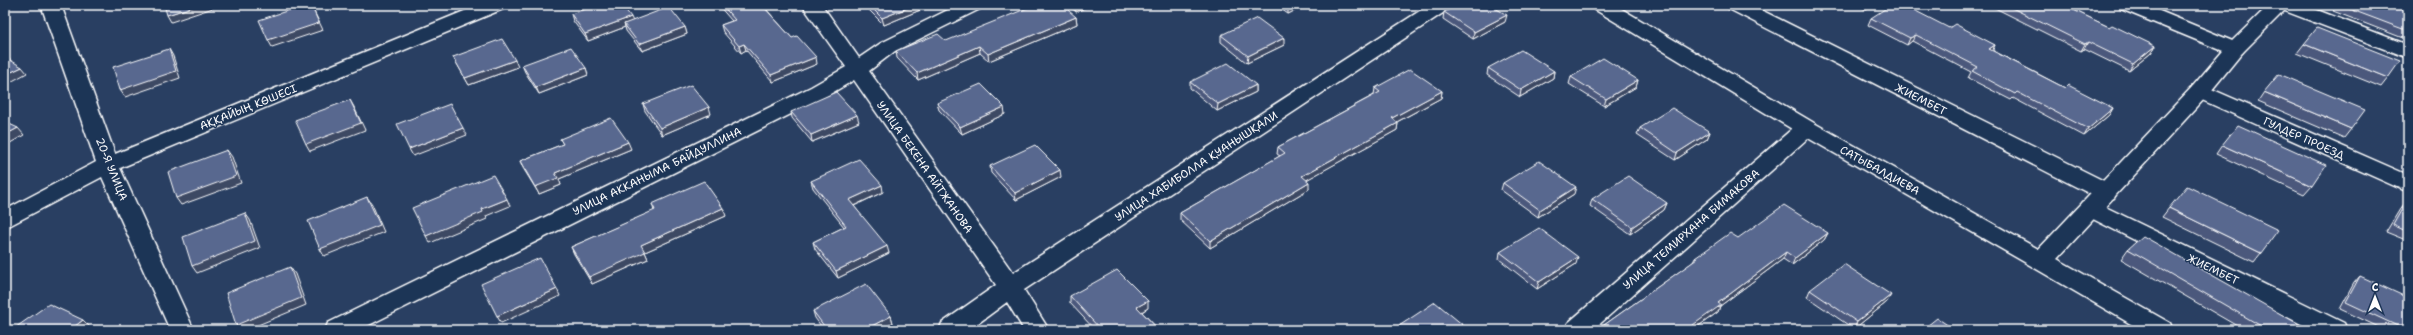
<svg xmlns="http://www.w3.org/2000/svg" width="2413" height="335" viewBox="0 0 2413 335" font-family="'Shantell Sans',sans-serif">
<rect width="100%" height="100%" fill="#293f62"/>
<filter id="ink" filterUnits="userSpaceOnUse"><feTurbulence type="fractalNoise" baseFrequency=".025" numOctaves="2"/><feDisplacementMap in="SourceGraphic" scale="8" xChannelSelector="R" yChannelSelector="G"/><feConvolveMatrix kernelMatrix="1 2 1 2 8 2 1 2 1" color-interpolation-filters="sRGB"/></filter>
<g filter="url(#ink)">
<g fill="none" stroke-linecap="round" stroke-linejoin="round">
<defs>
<path id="minor" d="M41 5H61L115 154 479 5H506L503 9 120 168 194 330H170L102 177 5 228V210L96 162Z
M802 5H822L859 58 881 43 958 5H983L980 9 895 51 869 71 1013 273 1429 5H1452L1449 9 1024 290 1049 330H1024L1007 302 969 330H939L942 323 996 285 854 80 825 97 359 330H325L328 323 811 87 846 67Z
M1591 5H1615L1814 123 2049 255 2053 261 2049 267 2041 270 2033 267 1808 138 1593 330H1565L1568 323 1792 129 1594 9Z
M1726 5H1751L2114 186 2117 192 2114 198 2106 200 2098 198 1729 9Z
M2118 5H2145L2242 45 2245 49 2242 53 2235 55 2228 53 2121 9Z
M2277 5H2304L2408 45V58L2280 9Z
M2200 84 2408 175V192L2193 96 2190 91 2193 86Z
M2091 200 2344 323 2347 330H2313L2083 214 2080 208 2083 202Z"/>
<path id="tertiary" d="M2269 5H2290L2242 53 2207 96 2057 259 2170 323 2173 330H2141L2033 267 2029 261 2033 255 2193 86 2228 45Z"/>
</defs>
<use href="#minor" stroke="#fff" stroke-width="3"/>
<use href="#tertiary" stroke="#fff" stroke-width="3"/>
<use href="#minor" fill="#1d3557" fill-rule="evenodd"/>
<use href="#tertiary" fill="#1d3557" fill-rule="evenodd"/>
</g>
<path fill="#4c597b" stroke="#fff" d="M718 5H776V6L766 9 792 38 817 64 773 82 746 50 741 53 723 32 721 25 732 21Z
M864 5H924L925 8 884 25Z
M1068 5H1091L1076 12Z
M1275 5H1306L1288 14Z
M1857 5H1873L1866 10Z
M1989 5H2063L2109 27 2155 46 2151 53 2129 71 2084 49 2081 51Z
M2338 5H2392L2408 11V40L2333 11Z
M1444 12 1505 22 1473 39 1443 19Z
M571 14 685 27 687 34 642 51 626 31 625 27 588 41 573 21Z
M1076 17 1077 24 989 61 980 53 918 80 897 58 896 51Z
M1871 18 1949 28 1995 45 1992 50 2065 88 2113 108 2109 115 2084 136 2013 98 2011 100 1968 78 1971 72 1912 41 1907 45 1868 25Z
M1221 35 1284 45 1247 63 1221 42Z
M2304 44 2388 78 2381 87 2297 53Z
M453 57 518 67 469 85Z
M522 65 586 68 588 75 539 94 525 72Z
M1488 68 1554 71 1553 78 1520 97 1487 75Z
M1571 77 1638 80 1636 87 1604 106 1569 84Z
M1190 82 1256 85V92L1217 111 1190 88Z
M1375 88 1442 91 1441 98 1397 122 1398 123 1397 130 1306 180 1309 189 1210 248 1180 220V213L1280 156 1277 154 1278 147 1374 95Z
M2264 92 2351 129 2344 138 2258 101Z
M937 103 1005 114 962 134 939 110Z
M643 104 711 114 662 135 645 111Z
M791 112 859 122 812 142 792 118Z
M1640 128 1710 132 1707 139 1675 160 1637 135Z
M560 139 631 149 559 179 561 185 539 194 523 168 520 161 563 144Z
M2222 145 2312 186 2304 195 2216 154Z
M990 166 1061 177 1016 200 991 173Z
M811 181 883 192 854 206 889 253 838 278 815 249 813 242 844 227 813 188Z
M1503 183 1574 194 1538 217 1501 190Z
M1592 199 1667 203 1664 210 1630 234 1590 206Z
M2406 202 2408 203V241L2386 232 2400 209Z
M652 204 726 216 645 252 648 259 592 284 574 254 571 247 654 211Z
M2169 208 2261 253 2254 262 2162 217Z
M1828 233 1824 240 1792 265 1783 259 1720 306 1718 312 1693 330H1597L1693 262 1695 258 1738 238Z
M2128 249 2309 330H2244L2121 259Z
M1500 252 1576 264 1537 289 1499 259Z
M2360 276 2408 330H2385L2340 309 2354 283Z
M1810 290 1887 302 1854 329 1807 297Z
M1070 296 1148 308 1142 312 1159 330H1095L1070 303Z
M813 311 891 316 893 323 880 330H824L815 318Z"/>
<path fill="#3e4864" stroke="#fff" d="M198 5H222L171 22 167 15Z
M311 5 323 30 272 47 268 40Z
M762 5H776V6L763 11Z
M915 5H924L925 8 884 25 882 18Z
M1075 5H1091L1076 12Z
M1292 5H1306L1288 14V7Z
M1868 5H1873L1866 10Z
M1507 15 1505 22 1473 39 1474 32Z
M631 17 634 24H624L625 27 588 41 585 34Z
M1076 17 1077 24 989 61 988 54Z
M685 27 687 34 642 51 639 44Z
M1916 35 1912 41 1907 45 1910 38Z
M1284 38V45L1247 63 1248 56Z
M2088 42 2084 49 2081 51 2085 44Z
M744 44 746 50 741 53 739 46Z
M1995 45 1992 52 1989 49Z
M979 46 980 53 918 80 917 73Z
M2155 46 2151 53 2129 71 2133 64Z
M169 49 173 56 180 78 125 97 120 90Z
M816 57 817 64 773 82 771 75Z
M515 60 518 67 469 85 465 78Z
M22 67 27 73 5 85V75Z
M586 68 588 75 539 94 536 87Z
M1554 71 1553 78 1520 97 1521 90Z
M1638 80 1636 87 1604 106 1606 99Z
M1256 85V92L1217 111 1218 104Z
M1442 91 1441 98 1391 125 1392 118Z
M350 100 354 107 365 130 310 151 306 144Z
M709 107 711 114 662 135 660 128Z
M1004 107 1005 114 962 134 960 127Z
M2113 108 2109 115 2084 136 2088 129Z
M857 115 859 122 812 142 811 135Z
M1398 123 1397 130 1301 183 1302 176Z
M18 128 24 135 5 146V135Z
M463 128 467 135 413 156 409 149Z
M1710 132 1707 139 1675 160 1677 153Z
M628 142 631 149 559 179 561 185 539 194 535 187 555 173Z
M227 150 232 157 241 183 181 205 176 198Z
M1060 170 1061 177 1016 200 1015 193Z
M1309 182V189L1210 248V241Z
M882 185 883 192 851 207 849 200Z
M1576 187 1574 194 1538 217 1540 210Z
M367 197 372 204 384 232 324 256 320 249Z
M507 199 510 206 486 216 487 219 430 243 426 236 482 209Z
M1667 203 1664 210 1630 234 1632 227Z
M723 208 726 216 645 252 648 259 592 284 589 277 641 245Z
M245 213 250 220 260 248 197 273 192 266Z
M1828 233 1824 240 1792 265 1795 258Z
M887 246 889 253 838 278 836 271Z
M1786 252 1783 259 1720 306 1718 312 1693 330H1686L1718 303Z
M1578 257 1576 264 1537 289 1539 282Z
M290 267 295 274 306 305 246 330H240L236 325Z
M557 289 560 296 501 323 497 316Z
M1891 295 1887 302 1854 329 1857 322Z
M1148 301V308L1138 314 1137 307Z
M891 316 893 323 880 330H864Z
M83 320 90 327 86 330H70Z"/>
<path fill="#58678f" stroke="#fff" d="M164 5H198L167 15Z
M305 5H311L319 23 268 40 259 20Z
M596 5H622L631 17 585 34 571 14Z
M722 5H762L792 38 797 36 816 57 771 75 744 44 739 46 721 25 735 20Z
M869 5H915L882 18Z
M1035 5H1062L1076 17 988 54 979 46 917 73 896 51 938 34 946 41Z
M1285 5H1292L1288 7Z
M1458 5H1490L1507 15 1474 32 1444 12Z
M1891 5H1904L1949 28 1955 24 1995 45 1989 49 2065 88 2068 85 2113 108 2088 129 2017 92 2015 94 1972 71 1978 67 1916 35 1910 38 1871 18Z
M2006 5H2063L2109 27 2112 25 2155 46 2133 64 2088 42 2085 44Z
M2339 5H2392L2408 11V31Z
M669 7 685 27 639 44 624 24Z
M1257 18 1284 38 1248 56 1221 35Z
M2317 28 2400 61 2388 78 2304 44Z
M502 39 515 60 465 78 453 57Z
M571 47 586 68 536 87 522 65Z
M169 49 176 71 120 90 113 67Z
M1521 50 1554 71 1521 90 1488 68Z
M5 57 22 67 5 75Z
M1603 58 1638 80 1606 99 1571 77Z
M1228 63 1256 85 1218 104 1190 82Z
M1410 69 1442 91 1392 118 1398 123 1302 176 1309 182 1210 241 1180 213 1285 153 1278 147 1380 92 1375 88Z
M2279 74 2365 110 2351 129 2264 92Z
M981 84 1004 107 960 127 937 103Z
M691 85 709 107 660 128 643 104Z
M836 92 857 115 811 135 791 112Z
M350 100 361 123 306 144 295 120Z
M450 104 463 128 409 149 397 124Z
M1672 108 1710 132 1677 153 1640 128Z
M611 118 628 142 555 173 558 178 535 187 520 161 563 144 560 139Z
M5 122 18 128 5 135Z
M2238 125 2326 165 2312 186 2222 145Z
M1035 145 1060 170 1015 193 990 166Z
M227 150 236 176 176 198 168 172Z
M859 159 882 185 849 200 887 246 836 271 813 242 846 226 811 181Z
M1539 161 1576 187 1540 210 1503 183Z
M493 175 507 199 482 209 483 212 426 236 412 208Z
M1628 176 1667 203 1632 227 1592 199Z
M704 181 723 208 641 245 645 252 589 277 571 247 655 210 652 204Z
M2187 186 2278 230 2261 253 2169 208Z
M367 197 380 225 320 249 308 221Z
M2406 202 2408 203V232L2393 225Z
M1784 205 1828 233 1795 258 1786 252 1718 303 1721 305 1686 330H1597L1697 259 1695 258 1730 233 1738 238Z
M245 213 255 241 192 266 183 237Z
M1539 228 1578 257 1539 282 1500 252Z
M2143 236 2309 330H2268L2128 249Z
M540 258 557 289 497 316 481 284Z
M1844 264 1891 295 1857 322 1810 290Z
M290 267 301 298 236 325 226 293Z
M1117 270 1148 301 1137 307 1159 330H1101L1070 296Z
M2360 276 2408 298V330H2406L2346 302Z
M866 284 891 316 864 330H827L813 311Z
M1435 302 1469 330H1393Z
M49 304 83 320 70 330H12Z
M1937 318 1955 330H1922Z
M2033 327 2038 330H2030Z"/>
</g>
<g text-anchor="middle" stroke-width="3" stroke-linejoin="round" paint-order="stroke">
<g font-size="11" fill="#fff" stroke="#1d3557">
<text transform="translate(1921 99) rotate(27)" y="4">ЖИЕМБЕТ</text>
<text transform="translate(248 107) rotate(-22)" y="4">АҚҚАЙЫҢ КӨШЕСІ</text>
<text transform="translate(2304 138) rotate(24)" y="4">ГУЛДЕР ПРОЕЗД</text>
<text transform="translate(1196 166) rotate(-33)" y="4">УЛИЦА ХАБИБОЛЛА ҚУАНЫШҚАЛИ</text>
<text transform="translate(925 167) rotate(55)" y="4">УЛИЦА БЕКЕНА АЙТЖАНОВА</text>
<text transform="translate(112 169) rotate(68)" y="4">20-Я УЛИЦА</text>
<text transform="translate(1880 170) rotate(29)" y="4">САТЫБАЛДИЕВА</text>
<text transform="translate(657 171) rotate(-26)" y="4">УЛИЦА АККАНЫМА БАЙДУЛЛИНА</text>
<text transform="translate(1691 229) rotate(-41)" y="4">УЛИЦА ТЕМИРХАНА БИМАКОВА</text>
<text transform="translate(2213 269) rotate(26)" y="4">ЖИЕМБЕТ</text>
</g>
</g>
<rect width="2413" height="335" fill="none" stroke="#1d3557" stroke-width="20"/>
<rect x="10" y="10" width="2393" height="315" fill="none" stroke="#fff" stroke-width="1.5" filter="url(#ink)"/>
<g transform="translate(2375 297)" stroke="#1d3557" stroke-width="3" paint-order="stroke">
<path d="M0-3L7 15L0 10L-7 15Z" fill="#ffffff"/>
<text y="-6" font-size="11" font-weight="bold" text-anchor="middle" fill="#ffffff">С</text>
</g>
</svg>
